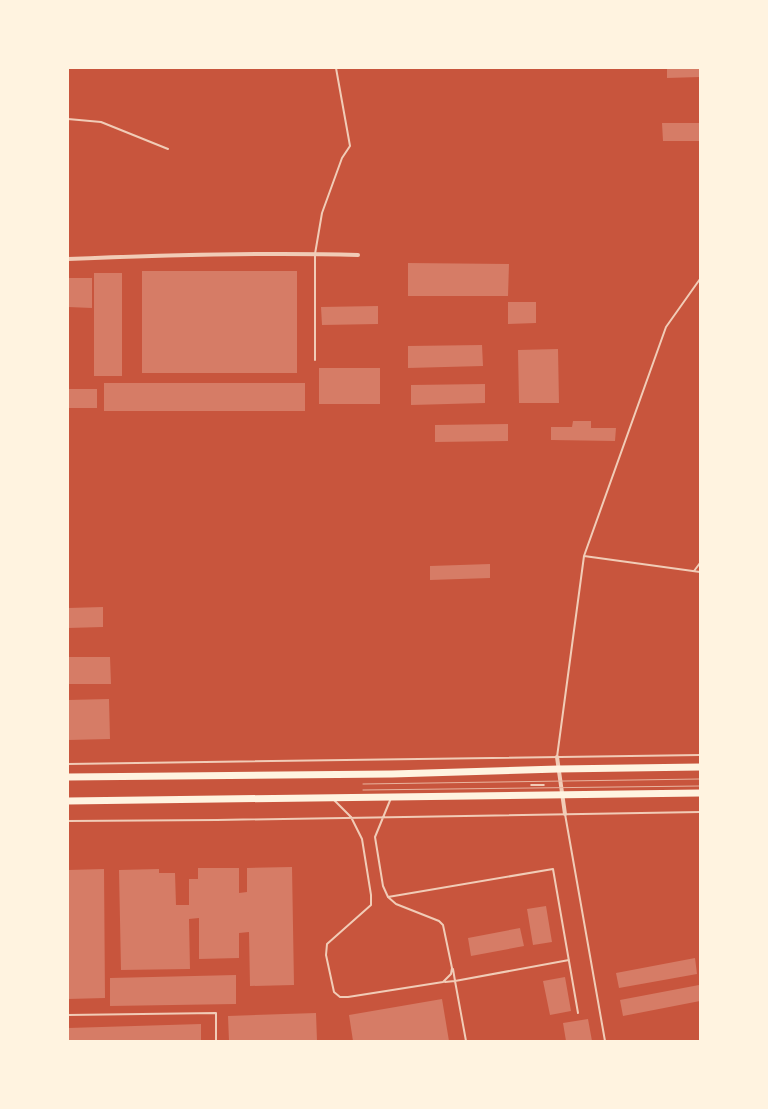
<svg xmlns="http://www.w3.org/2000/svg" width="768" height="1109" viewBox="0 0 768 1109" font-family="'Open Sans',sans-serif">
<rect width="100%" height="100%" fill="#c8553d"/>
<path fill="#d67c66" d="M667 68H700V77L667 78Z
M662 123H700V141H663Z
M408 263 509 264 508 296H408Z
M142 271H297V373H142Z
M94 273H122V376H94Z
M68 278H92V308L68 307Z
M508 302H536V323L508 324Z
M378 306V324L322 325 321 307Z
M482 345 483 366 408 368V346Z
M558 349 559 403H519L518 350Z
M319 368H380V404H319Z
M104 383H305V411H104Z
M485 384V403L411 405V385Z
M68 389H97V408H68Z
M573 421H591V428H616L615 441 551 440V427H572Z
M508 424V441L435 442V425Z
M490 564V578L430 580V566Z
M103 607V627L68 628V608Z
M68 657H110L111 684H68Z
M109 699 110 739 68 740V700Z
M292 867 294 985 250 986 249 932 239 933V958L199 959V918L189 919 190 969 121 970 119 870 159 869V873H175L176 905H189V879H198V868H239V893L247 892V868Z
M104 869 105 998 68 999V870Z
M546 906 552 942 533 945 527 909Z
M520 928 524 946 471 956 468 938Z
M695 958 697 974 619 988 616 973Z
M236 975V1004L110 1006V978Z
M565 977 571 1011 550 1015 543 981Z
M699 985 700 1001 623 1016 620 1000Z
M442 999 449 1041H353L349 1015Z
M316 1013 317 1041H229L228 1016Z
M588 1019 592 1041H566L563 1023Z
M201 1024V1041H68V1028Z"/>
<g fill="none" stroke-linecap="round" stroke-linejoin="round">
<path stroke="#fff3e0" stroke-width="1.5" d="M531 785H544"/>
<path stroke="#f1ccb7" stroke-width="2" d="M68 119 101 122 168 149
M315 360V254L322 213 342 158 350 146 336 68
M584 556 700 572
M694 571 700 563
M557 757 584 556 666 327 700 279
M68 764 700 755
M334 800 351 817 362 839 371 895V905L327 944 326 955 334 992 340 997H348L443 982 451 974 452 968 443 925 439 921 396 904 388 897 383 886 375 837 391 798
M565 814 605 1041
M68 821 217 820 700 812
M388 897 553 869 578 1013
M445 982 455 981 453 969
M68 1015 216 1013V1041
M466 1041 455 981 569 960"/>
<path stroke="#f1ccb7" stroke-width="4" d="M68 259C165 255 262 252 358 255
M557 757 565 814"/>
<path stroke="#fff3e0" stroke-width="7" d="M68 777 392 774 558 769 700 767
M68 801 700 793"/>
<path stroke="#e9b49f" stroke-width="1" d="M363 784 700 779
M363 790 700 786"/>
</g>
<rect width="768" height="1109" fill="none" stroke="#fff3e0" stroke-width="138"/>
</svg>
